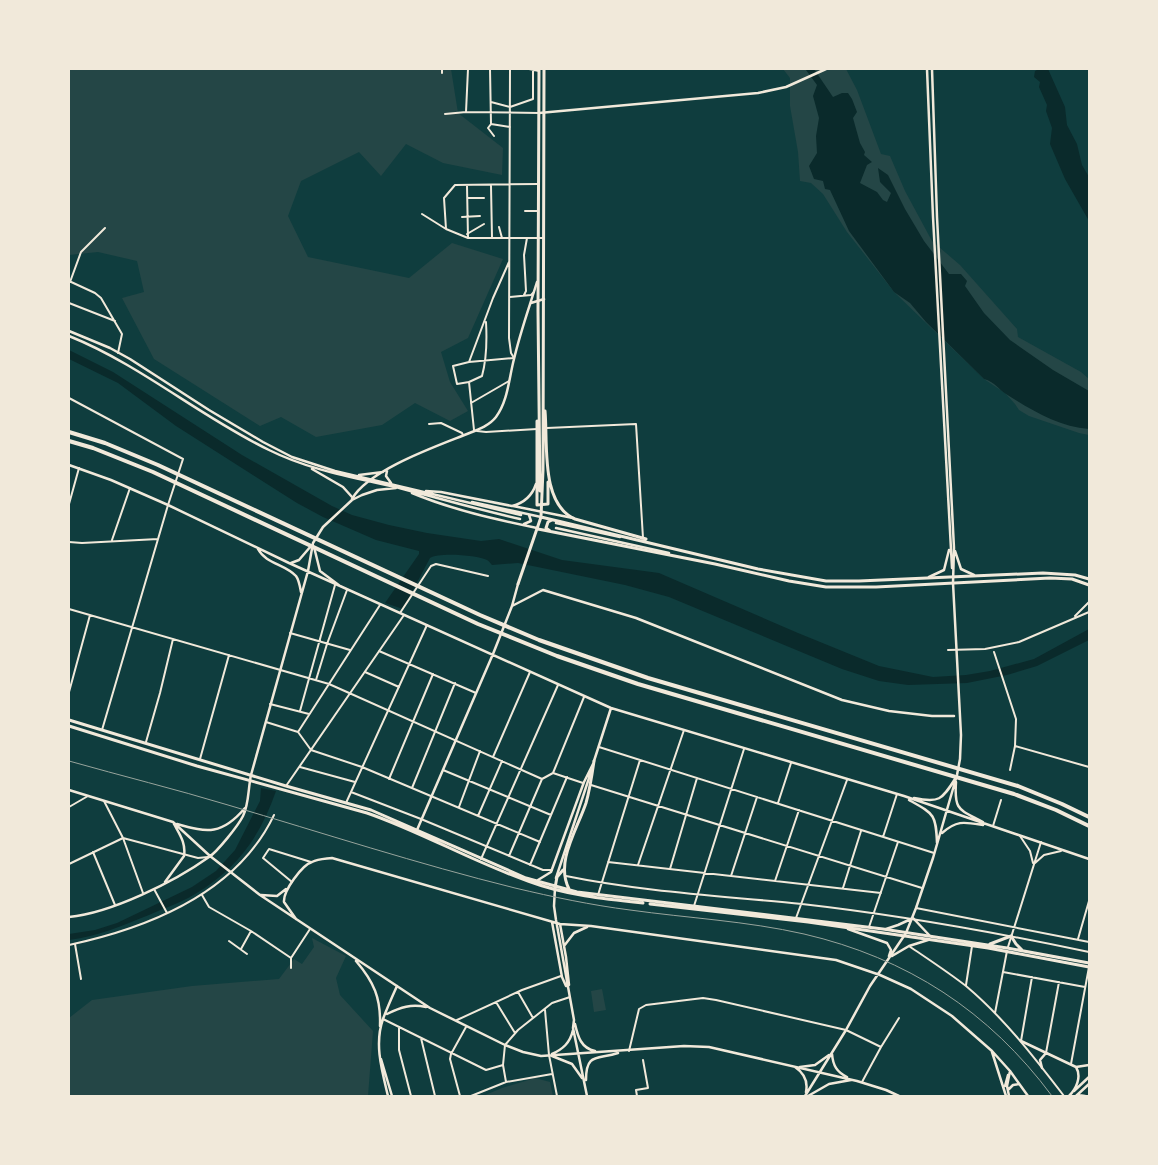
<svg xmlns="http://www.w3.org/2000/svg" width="1158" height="1165" viewBox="0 0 1158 1165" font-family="Inter,sans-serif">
<rect width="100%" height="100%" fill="#0f3d3e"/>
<path fill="#244646" d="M69 69H451L458 113 503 148 502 175 443 163 406 144 381 176 359 152 301 181 288 216 308 257 409 278 452 243 503 259 468 338 441 352 450 382 468 411 450 421 415 403 382 425 316 437 281 417 260 426 154 359 122 298 144 292 137 261 98 252 69 255Z
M783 69H846L857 90 881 154 890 156 905 191 932 241 960 265 1017 329 1018 337 1081 372 1089 379V435L1079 433 1029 416 1019 410 1015 404 1005 393 984 379 894 292 847 232 823 194 811 183 800 181 798 152 790 106V78Z
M312 938 346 956 336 978 340 995 373 1031 368 1096H69V1018L92 1000 192 986 279 979 294 959 302 964 314 947Z
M602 989 606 1010 594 1012 591 991Z
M535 1078 550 1082 553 1096H483L502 1088Z"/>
<path fill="#0a2a2b" d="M801 69H814L833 97 842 93H848L852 99 857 112 853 118 860 143 865 152 864 155 872 162 867 165 860 183 877 192 883 200 887 202 891 193 880 182 878 168 888 175 905 209 924 241 949 274H961L967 281 965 286 984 313 1010 340 1053 370 1089 391V429C1059 427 1031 410 1006 394 998 389 995 382 984 379L926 322 910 303 894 292 849 231 830 190 825 189 823 181 814 179 809 166 817 153 816 136 819 118 813 96 817 85 806 70Z
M1039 69H1048L1065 107 1067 125 1077 144 1082 165 1089 177V221L1065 179 1050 144 1052 128 1046 111 1047 105 1039 87 1040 82 1034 77 1035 71Z
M69 350 113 372 242 455 332 506 352 515 389 525 427 533 481 541 499 539 562 560 659 573 798 633 879 666 933 677 966 675 990 671 1034 659 1089 629V640L1037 666 1007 675 967 683 908 685 879 681 842 669 669 597 625 585 518 563 492 565C491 564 489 561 487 560 478 555 438 552 430 558L403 609 385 603 419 554V551L376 540 323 517 297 503 176 426 118 383 69 359Z
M261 788 276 791C260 837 237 869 195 894 181 903 164 908 149 915 121 926 99 936 69 940V934L95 930 117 923 192 887 216 871 235 850 260 801Z"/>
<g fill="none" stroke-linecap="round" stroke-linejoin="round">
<path stroke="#f1e9da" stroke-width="2" d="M442 69V73
M490 69 491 124 488 128 494 136
M529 69 539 71
M491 102 510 107 533 99V70
M466 112 468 69
M445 114 466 112 539 113
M491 124 510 127
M539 184 455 185 444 198 446 229 468 238H544
M467 186 468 238
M491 186 492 238
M468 198H484
M525 211H537
M422 214 446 229
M462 217 480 216
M499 227 502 238
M467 234 484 224
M69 281 95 293 101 298 122 334 118 353
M70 282 81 252 105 228
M524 295 526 291 524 255 527 238
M510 297 531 295 534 292
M69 303 115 321
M469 362 493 298 509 262
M469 382 482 376C487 358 487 340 486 322
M69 398 183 459 168 505 102 730
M471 403 509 381
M429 424 441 423 462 433 463 435
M547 428 636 424 643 538
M474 430 469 382 457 384 453 366 469 362 514 358 511 353 509 338 510 69
M477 431 486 432 537 429
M69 504 79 468
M112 540 130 488
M69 542 82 543 158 539
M69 609 329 684 542 779 553 773 583 783
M400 613 431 566 436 564 488 576
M1075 616 1089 602
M290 633 350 650
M948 650 985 649 1019 642 1089 612
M379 651 476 693
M994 652 1016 719 1015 746 1010 770
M365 672 399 687
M316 680 327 644 347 590
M69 692 90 615
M270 704 309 714
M300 711 335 585
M266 722 298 732 311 750 362 767 540 842
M298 732 380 605
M146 742 160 693 173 639
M1015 746 1089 767
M599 747 934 853
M493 757 530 672
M200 759 229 655
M300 767 355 782
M443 770 551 815
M553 773 584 697
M389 779 433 674
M591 785 922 888
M286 786 404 615
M412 788 455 683
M351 792 421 819 543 870H552
M104 801 123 838 143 893
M346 803 427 625
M778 803 791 763
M69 807 88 796
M459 807 480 751
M478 816 502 761
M993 826 1001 800
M1020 836 1030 851 1033 863
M883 837 897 794
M93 852 115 905
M509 856 542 779
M481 859 558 685
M608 862 881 893
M1035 863 1044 855 1061 851
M69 864 123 838 198 858 208 857
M530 865 567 777
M638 865 684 730
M670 869 697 778
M566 876C644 892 724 896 802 904 899 915 994 932 1089 952
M731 876 757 797
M775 881 799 810
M292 882 263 858 269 849 311 862
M843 888 861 831
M154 889 167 913
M202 895 209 907 251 931 291 958
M598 895 640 760
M694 906 744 749
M916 908 1089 942
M796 918 847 780
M869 927 898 842
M1078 939 1089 901
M229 941 247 954
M75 944 81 979
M69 945C148 928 237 893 274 815
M909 946C928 959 948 972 966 986 1004 1018 1034 1057 1064 1096
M1008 947 1041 842
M241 949 251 931
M291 968V958L310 929
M1003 972 1085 987
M966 985 972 946
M518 992 533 1018
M496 1002 515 1033
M545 1010 549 1055 557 1096
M995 1013 1007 951
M383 1019 486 1070 503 1065
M457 1020 522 990 561 976
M399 1028V1050L411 1096
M421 1038 435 1096
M1021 1041 1032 977
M629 1051 639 1009 646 1005 703 998 716 1000 846 1030 881 1047
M1046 1053 1059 982
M1071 1064 1089 967
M506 1082 503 1065 505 1045 518 1030 552 1003 570 997
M862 1082 881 1047 899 1018
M460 1096 450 1059 451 1054 466 1027
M471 1096 506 1082 552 1074
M637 1096 636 1090 648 1088 643 1060"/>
<path stroke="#f1e9da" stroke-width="2.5" d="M927 69 933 217 952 568
M539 113 758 93 786 87 826 69
M531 303 544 299
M69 331 110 348 130 359 209 410 263 442 292 457 335 471 521 515
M69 336C141 365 199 416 269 450 311 471 357 478 403 489 442 499 480 510 520 519
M69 465 111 480 168 505 289 563 611 708 904 796 1089 859
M312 469 343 487 352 497
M387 471 386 476 391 483
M359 475 383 472
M426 491 441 492 512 506C524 503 532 496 536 484
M412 493C453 510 494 519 537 528
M352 499C368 470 437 446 467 434 477 430 489 426 496 417 508 401 509 378 514 359 520 333 529 308 537 282
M472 502 541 517
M513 506 573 518
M556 523 620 537
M524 524 531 521 529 515
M556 528 669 553
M314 547 320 571 340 586
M258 549C266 564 285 564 296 576 299 580 300 587 301 592
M955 551 961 569 974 575
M291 563 299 560 311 546
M929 577 944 570 949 550
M512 606 543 590 636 618 842 700 889 711 932 716H954
M594 761 611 708
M956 782C954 811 959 809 983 822
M69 790 173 822 210 856 260 895 430 1008 505 1045 523 1052 541 1056 684 1046 709 1047 857 1081 886 1090 899 1096
M914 798C939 803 942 800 955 779
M909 800C934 814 936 814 937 843
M177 824C208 833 222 835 245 808
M417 830 493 654 512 606 518 584
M942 833C957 820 964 822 983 825
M556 878 592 769
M538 880 551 872 584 782 593 764
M165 882 184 856C186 843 180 835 174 824
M555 888 554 906 556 920 574 1020 573 1028 587 1096
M261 895 277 896 286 889
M69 917C111 913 174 882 209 857 217 852 238 826 243 816 249 804 248 789 251 775L308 571 313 543 323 527 352 500 362 495 377 490 396 488
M913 918 930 936
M296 919 284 902C283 891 302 865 312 862 318 859 325 859 332 858L560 924 591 926 836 960 880 975 911 989 952 1016 992 1051 1010 1071 1028 1096
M552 922 562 977 566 986
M560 924 566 957 569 985
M848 929 887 943 891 950 889 956
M886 929 898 925 911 919
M564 946 574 933 587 927
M892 956 909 946 928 940
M356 961C374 982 381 998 380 1026
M387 1014C401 1007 411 1004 426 1007
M575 1024C578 1037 581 1048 595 1051
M1021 1041 1076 1067 1089 1065
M992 1052 1006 1096
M552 1054C563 1049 570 1043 573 1030
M832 1054C833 1066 837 1072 847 1077
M552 1056 572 1064 582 1078
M381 1059 392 1096
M795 1067C804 1073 808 1082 806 1092
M800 1067 815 1065 829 1055
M1042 1068 1040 1060 1046 1053
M586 1080C586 1052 598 1060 618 1053
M1005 1086 1008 1075
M1009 1089 1013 1085 1019 1084
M1074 1091 1089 1077
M1078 1095 1085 1096
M388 1096C382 1071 374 1044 383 1019 387 1008 392 997 397 986
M805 1096 846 1030 870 986 906 933 916 908 933 858 957 775 960 759 961 735 953 583 954 548 937 217 932 69
M808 1096 829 1084 851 1080
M1009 1096 1007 1086 1010 1071
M1069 1096C1076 1089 1082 1077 1076 1067
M1076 1096 1089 1084"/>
<path stroke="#f1e9da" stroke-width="3" d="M539 69 538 311 540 491
M545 411C548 443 540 504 575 519L646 539
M537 421V505L548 504V482
M541 517 758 569 826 581H859L1043 573 1075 575 1089 579
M538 529 715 564 789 581 826 587H876L1050 578 1072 579 1089 585
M550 531 546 528 548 522 552 520
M518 584 541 517 543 470 544 69
M69 720 286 786 371 810 526 878 577 892 883 929 1007 948 1089 963
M69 726 197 766 367 813C422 832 473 862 528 881 565 895 604 899 643 903
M555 888 557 877 563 870
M569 889C555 862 577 830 586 803 590 789 592 775 594 761
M650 904 808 922 988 948 1089 967
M990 944 1011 936 1016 944 1022 950"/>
<path stroke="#f1e9da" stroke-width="4" d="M69 432 105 443 158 465 480 615 539 640 648 678 1018 786 1062 804 1089 817
M69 441 93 448 153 472 478 624 557 656 638 684 1014 794 1056 810 1089 826"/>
<path stroke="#97a49c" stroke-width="1" d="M69 761C122 776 175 789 228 805 323 833 418 864 515 888 553 897 591 905 630 910 687 918 747 921 804 934 907 958 989 1011 1052 1096"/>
</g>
<rect width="1158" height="1165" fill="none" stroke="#f1e9da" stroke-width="140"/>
</svg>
